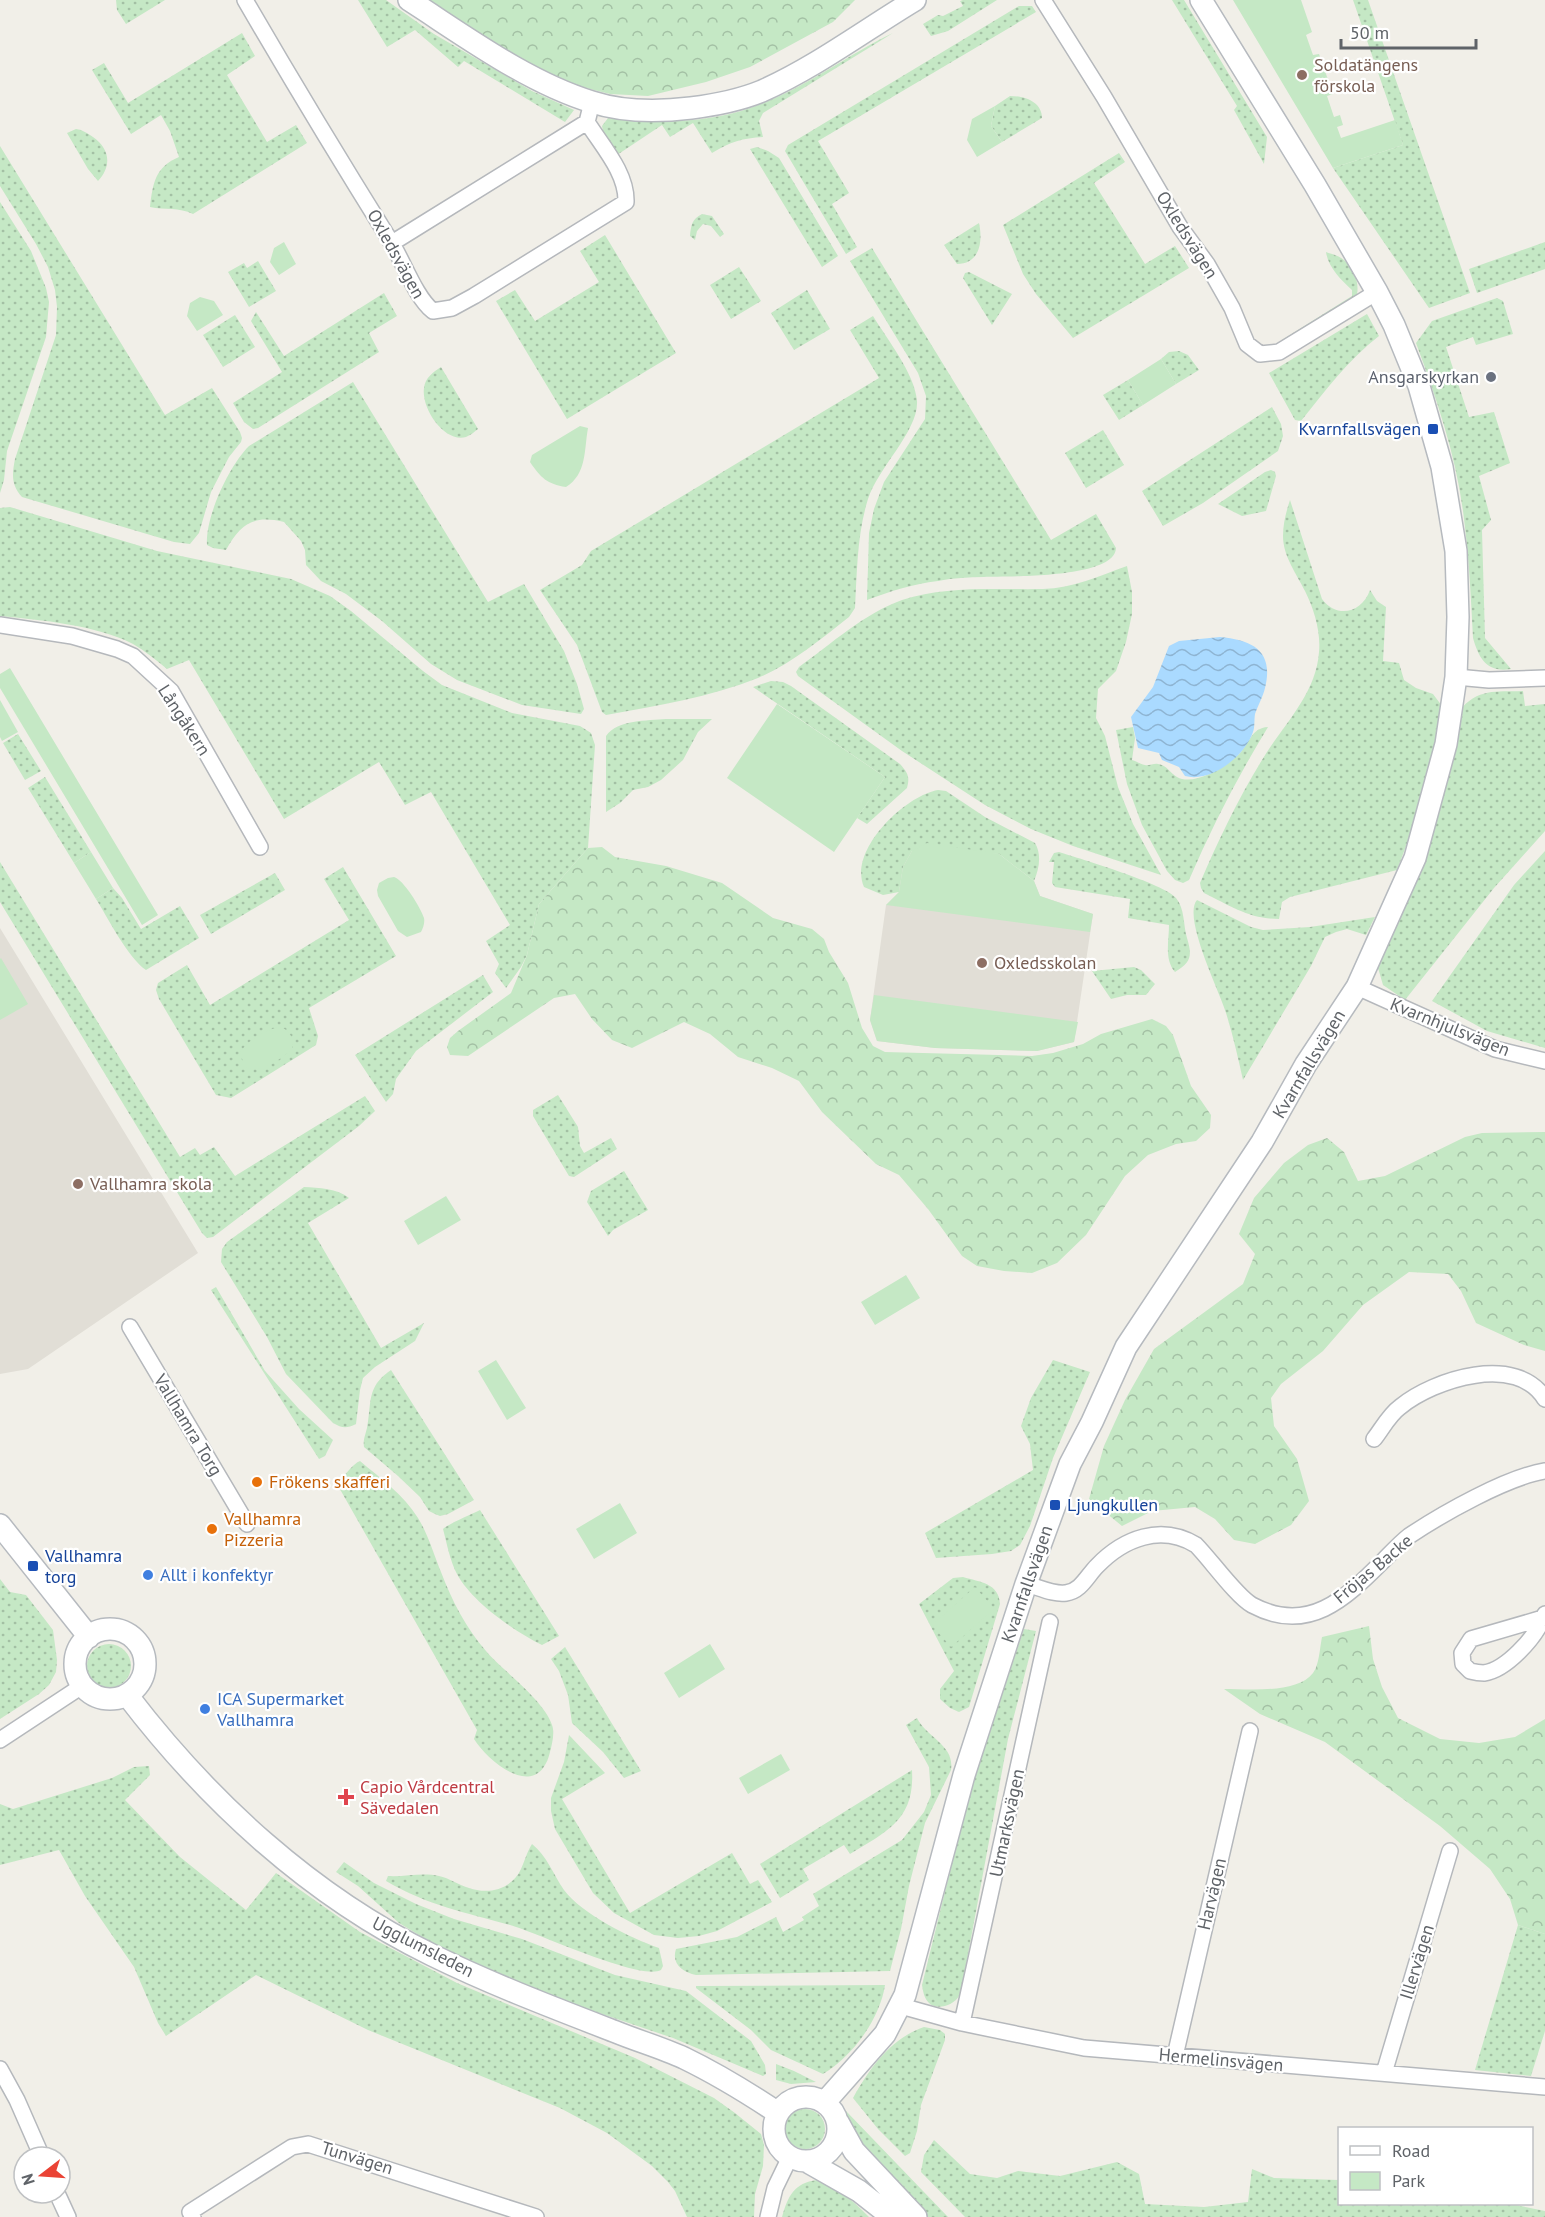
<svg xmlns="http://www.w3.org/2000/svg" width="1545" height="2217" viewBox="0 0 1545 2217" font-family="'PT Sans',sans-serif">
<defs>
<pattern id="grass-dots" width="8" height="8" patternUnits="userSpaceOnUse" patternTransform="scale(1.5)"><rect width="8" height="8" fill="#c5e8c5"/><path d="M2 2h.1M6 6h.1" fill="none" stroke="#a3c0a4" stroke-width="1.8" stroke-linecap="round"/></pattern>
<pattern id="forest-crowns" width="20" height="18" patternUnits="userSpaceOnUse" patternTransform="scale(1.5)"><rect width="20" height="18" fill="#c5e8c5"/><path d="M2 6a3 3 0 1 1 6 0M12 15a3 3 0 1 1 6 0" fill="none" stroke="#a3c0a4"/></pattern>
<pattern id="water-waves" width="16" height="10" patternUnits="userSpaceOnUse" patternTransform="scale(1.5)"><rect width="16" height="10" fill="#aadaff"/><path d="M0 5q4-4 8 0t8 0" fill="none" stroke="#8eb4d2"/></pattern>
</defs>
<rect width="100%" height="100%" fill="#f1efe8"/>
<path fill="#e1ded6" d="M912 851 1034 881 1040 896 1093 914 1074 1042 1037 1051 935 1048 877 1041 870 1020 886 905 899 892 903 867Z
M0 928 198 1253 28 1369 0 1374Z"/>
<path fill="url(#grass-dots)" d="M116 0H165L126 24 117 10Z
M358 0H386L434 34 532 91 574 110 565 122 464 61 458 67 415 30 387 47Z
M963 0H997L948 31 931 36 923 24 938 15 943 16 963 6 960 1Z
M1172 0H1184L1267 137 1264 164 1234 110 1237 106Z
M1353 0H1368L1470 293 1429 308 1333 168 1403 145Z
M1019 6H1032L1036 12 818 141 849 193 832 204 857 247 846 254 785 151 788 145Z
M242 33 255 56 227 75 267 142 296 125 307 143 193 214C179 207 165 210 150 207 153 183 155 167 179 157L170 131 161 115 131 134 92 70 104 63 128 103Z
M893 33 763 113 759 121 763 137C743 138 730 142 712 153L693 123 670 137 662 125 617 155 603 131 602 126 608 118C655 123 704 124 750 108 801 91 845 56 893 33Z
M1010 96C1025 96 1042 102 1042 118L1002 142 991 126 995 106Z
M76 129C83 130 87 133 93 137 110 149 112 166 98 181L88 169 67 133Z
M0 146 165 415 212 388 240 432 242 438 241 442 229 457 211 492 199 533 190 544 174 542 22 497C11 485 12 474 15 459L56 335 57 307 55 290 48 267 36 244 0 186Z
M757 147 768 151 779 158 838 256 822 267 750 149Z
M1119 153 1125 162 1094 183 1145 264 1175 246 1189 268 1073 338 1036 294 1023 274 1003 225Z
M0 202 31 251 46 288 49 302 46 337 7 451 4 480 0 493Z
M702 214 712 216 724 234 720 237 711 226 703 224 697 231 695 240 690 236C691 225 692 219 702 214Z
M979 223C983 241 980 264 957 264L944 245Z
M605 235 676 353 567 419 496 301 515 290 535 321 599 282 580 251Z
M1545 242V269L1477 293 1469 269Z
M872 248 1051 540 1096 514 1116 548C1115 579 1006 576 984 577 969 577 953 578 938 581 913 584 891 591 867 600L869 533 874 509 884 482 925 419 926 396 918 373 850 261Z
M1326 252C1331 254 1340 256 1344 260 1356 269 1361 288 1355 300L1279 347 1276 345 1282 340 1352 296V290C1341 280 1328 267 1326 252Z
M258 261 276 291 249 307 228 272 244 263 247 268Z
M739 267 761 301 731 319 710 285Z
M969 272 1012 294 992 325 963 278 965 273Z
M807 290 830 329 794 350 771 313Z
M384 293 397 316 369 333 379 352 258 428 253 429 244 422 233 403 282 372 251 321 256 312 284 356Z
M1497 298 1503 301 1513 334 1476 345 1473 337 1446 347 1469 417 1494 412 1510 463 1479 476 1491 520 1482 530 1485 638 1511 669C1487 673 1479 659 1473 638 1471 598 1469 558 1464 519 1457 458 1437 400 1416 343L1432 321Z
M1367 314 1379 336C1348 360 1325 391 1301 421L1295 420 1269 373Z
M235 315 255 347 223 367 203 335Z
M873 316C887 339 915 374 917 401 919 430 878 468 868 499 857 534 857 572 855 608L849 617C821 639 791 664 758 678 710 697 657 706 606 715L602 712 577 645 540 590 582 565 591 551 879 378 850 330Z
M1179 351 1188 355 1199 370 1176 384 1161 359 1169 352Z
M441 367 478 429C474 432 471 435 466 437 444 443 421 408 424 388 425 378 433 372 441 367Z
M1128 380 1143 405 1119 420 1103 395Z
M353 382 488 602 524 584 564 651 577 684 584 709 581 714 522 705 457 680 431 664 382 621 346 594 321 581 306 565 305 550 301 541 284 522C253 515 241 523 226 550L213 548 207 545C205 517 229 466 249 446Z
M1272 407 1281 424 1283 436 1278 451 1203 503 1163 526 1142 491Z
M1103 430 1124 465 1086 488 1065 453Z
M1271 470 1275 472 1276 476 1266 511 1242 516 1218 504 1265 472Z
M1290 500 1322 599C1337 619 1362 613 1370 590L1377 601 1386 607 1383 661 1399 663 1404 680 1416 688 1433 694 1442 706 1431 763 1417 817 1397 870 1290 897 1282 902 1279 919C1249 919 1231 906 1204 893L1201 888 1200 883C1218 841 1238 799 1262 760 1282 726 1316 695 1319 652 1321 632 1314 609 1305 591 1296 573 1283 556 1283 536 1283 524 1286 512 1290 500Z
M10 507 157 551 291 579 330 596 351 611 423 671 442 685 512 713 580 726 591 733 595 745 588 848 539 904 527 955 521 967 506 988 495 973 499 964 486 941 510 925 431 792 405 805 379 762 284 819 189 660 167 669C156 660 145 651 133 644 96 625 41 620 0 616V508Z
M1127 566 1132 592V614L1126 642 1116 671 1098 689 1096 718 1105 736 1118 787 1133 824 1161 875 1073 846 1031 829 985 805 902 751 798 676 796 672 799 667C831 644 865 613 902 600 948 585 996 590 1043 589 1073 588 1099 576 1127 566Z
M771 681 783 682 791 686 900 764C908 773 910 777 907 788L867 824 857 818 885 777 753 687Z
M1523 691 1525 706 1545 704V831L1494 888 1405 1000 1383 985 1376 961 1459 711C1478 688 1495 692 1523 691Z
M666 719H712L698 732 683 760 661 780 648 787 633 790 620 803 606 812V736C618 719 647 721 666 719Z
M1133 727 1135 738 1132 760C1136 761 1140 764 1145 765 1149 766 1154 763 1158 764 1167 765 1170 773 1177 777 1194 787 1227 766 1239 754 1250 743 1251 728 1268 727 1238 776 1212 827 1189 880L1183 883 1175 880 1167 871 1142 825 1127 784 1116 730Z
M18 734 41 771 25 780 3 743Z
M45 777 91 852 74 863 28 788Z
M938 790 946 791 985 817 1035 843C1042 855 1039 869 1034 881L999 854 912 851 903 867 899 892 883 895 864 887C848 851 904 796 938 790Z
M1545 851V1048L1487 1031 1432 1001 1514 885Z
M1059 852C1081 859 1165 884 1176 898 1185 909 1183 924 1187 938 1192 955 1192 962 1175 972 1164 959 1169 941 1169 925L1128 918 1130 899 1055 887 1052 883 1054 862H1049L1054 853Z
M0 862 180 1157 195 1148 200 1155 214 1147 235 1176 365 1096 375 1111 359 1126 213 1237 207 1238 202 1233 0 902Z
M343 867 396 956 309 1008 318 1036 316 1045 231 1098 216 1095 159 999 156 990 158 983 187 965 210 1005 349 920 324 879Z
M275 873 285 890 211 934 200 915Z
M113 888 122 898 141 929 180 906 199 938 146 970C128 958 108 918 96 899Z
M1197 900 1251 927 1263 930 1310 927 1375 917 1366 935 1347 929 1336 932 1325 937 1311 966 1243 1080C1238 1058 1233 1035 1226 1013 1220 992 1182 917 1197 900Z
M1134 967 1141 970 1155 984 1146 995H1127L1111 999 1092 971Z
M483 975 493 992 416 1051 396 1079 393 1094 386 1102 355 1055Z
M558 1095 578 1127 580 1146 584 1153 611 1138 617 1149 574 1177 569 1176 533 1116V1110Z
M624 1171 648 1210 613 1230 608 1236 587 1202 591 1191Z
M304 1187C319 1188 337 1188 349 1198L308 1223 381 1348 424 1323 415 1341 375 1367 363 1378 360 1390 356 1424C346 1429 342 1428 333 1423L286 1374 267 1337 221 1262 222 1249 227 1242Z
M216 1287 265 1371 299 1409 333 1440 325 1456 319 1459 211 1290Z
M1053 1360 1090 1372 1053 1458 1030 1526 1020 1545 1011 1551 992 1554 936 1558 925 1533 1033 1470 1030 1444 1021 1426 1031 1398Z
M391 1370 474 1500 448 1514 440 1516 435 1514 429 1511 420 1497 398 1476 364 1447C363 1440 365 1436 367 1428 372 1402 366 1387 391 1370Z
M360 1461C380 1478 404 1495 418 1518 428 1534 434 1555 441 1572 452 1601 466 1628 486 1651 503 1671 544 1700 552 1725 555 1733 552 1744 550 1752 538 1802 490 1764 474 1739L477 1730 337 1484C345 1476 351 1465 360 1461Z
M480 1510 559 1636 542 1645C514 1631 472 1602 457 1574 450 1561 447 1544 443 1529 450 1523 470 1515 480 1510Z
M963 1577C980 1582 999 1583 1000 1604L969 1707 959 1712 950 1708 940 1699V1689L954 1671 919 1604 953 1578Z
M0 1579 10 1592 26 1595 53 1630 57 1660 56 1672 49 1685 39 1694 0 1719Z
M1024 1629 1036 1631 1008 1739 964 1976C963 1982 962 1991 959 1996 954 2005 937 2011 929 2003 924 1998 923 1991 922 1985L971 1786Z
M87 1666a22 22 0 1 1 44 0a22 22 0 1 1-44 0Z
M565 1647 641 1771 624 1778 603 1752 572 1723 568 1695 559 1671 551 1659Z
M917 1718C927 1738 955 1745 951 1770L925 1823 909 1886 901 1929 890 1971 696 1975C683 1972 671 1964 676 1949L737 1937 776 1917 783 1932 804 1920 802 1917 819 1906 813 1894 902 1840 924 1812 931 1795 929 1767 906 1725Z
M569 1735 605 1773 562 1799 630 1913 732 1853 750 1884 758 1880 772 1902 717 1931 699 1936 678 1938 654 1935 614 1913 593 1893 555 1829 551 1811V1798L564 1762Z
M149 1766 150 1775 125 1800 180 1857 246 1910 276 1873 360 1932 457 1983 635 2058 714 2098 735 2113 761 2134 764 2145 763 2166 755 2194 754 2217H687L675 2191 668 2182 652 2166 607 2133 560 2108 368 2030 256 1975 166 2036 158 2023 134 1967 85 1896 59 1850 0 1865V1804L13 1809 112 1778 134 1767Z
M912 1770C915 1819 888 1831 850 1854L844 1845 803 1869 809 1880 780 1898 760 1864Z
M532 1844C547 1856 553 1874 564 1890 582 1914 630 1938 659 1948L663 1966 661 1970C640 1981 538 1933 510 1925 464 1912 429 1906 386 1881L388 1876C406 1877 422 1872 439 1876 449 1878 459 1885 469 1888 489 1895 512 1889 521 1869 525 1860 527 1852 532 1844Z
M344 1862 374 1883 416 1904 454 1919 522 1939 615 1975 686 1991 751 2041 765 2065 766 2074 763 2076 673 2038 546 1995 444 1950 399 1923 358 1886 336 1872Z
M1518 1925 1545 1934V2031L1531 2076 1475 2070Z
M885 1985C880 2019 852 2057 823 2074L771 2050 751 2030 696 1988V1986Z
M924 2027 940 2030 945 2034V2040L921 2105 917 2131 910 2153 905 2156 878 2129 853 2098C869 2069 891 2038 924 2027Z
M776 2064 794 2071 816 2082 791 2084 776 2080Z
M785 2129a20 20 0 1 1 40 0a20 20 0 1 1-40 0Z
M846 2111 948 2217H926L855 2141 846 2117Z
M934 2140 970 2174 997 2178 1018 2171 1060 2176 1117 2162 1139 2174 1145 2204 1204 2207 1248 2202 1252 2169 1274 2178 1339 2180 1340 2204H1511L1545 2211V2217H965L921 2172 924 2155Z
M817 2180C837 2185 855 2203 869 2217H782C788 2196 794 2183 817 2180Z"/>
<path fill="url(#forest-crowns)" d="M425 0H855L833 22 750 67 706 82 648 96 610 94 566 83 514 56Z
M602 847 615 857 666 866 722 883 773 918 812 929 824 939 829 952 848 983 862 1028 873 1046 885 1052 1032 1056 1053 1053 1083 1044 1101 1034 1152 1019 1166 1026 1173 1035 1191 1086 1211 1115 1210 1128 1196 1141 1176 1144 1148 1155 1125 1176 1086 1235 1057 1263 1032 1273 1004 1271 977 1266 962 1256 928 1209 899 1175 876 1164 822 1112 799 1081 772 1068 738 1057 710 1034 684 1022 632 1048 612 1040 592 1019 575 994 554 998 468 1056 450 1055 447 1047 450 1038 458 1031 511 993 527 955 539 904 588 848Z
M1545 1132V1351L1524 1345 1476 1323 1461 1291 1448 1274 1409 1272 1363 1305 1323 1351 1281 1384 1271 1398 1274 1426 1297 1459 1309 1501 1291 1525 1255 1544 1234 1540 1215 1519 1195 1507 1152 1511 1122 1526 1089 1499 1104 1446 1125 1400 1154 1349 1243 1284 1255 1254 1239 1234 1254 1198 1284 1163 1308 1145 1327 1138 1344 1152 1358 1181 1385 1176 1465 1137 1482 1133Z
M1369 1626 1373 1659 1382 1687 1398 1718 1440 1739 1479 1743 1515 1737 1545 1719V1934L1518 1925 1510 1899 1490 1869 1440 1826 1325 1742 1260 1714 1224 1689C1248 1689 1297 1694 1313 1673 1319 1666 1320 1647 1322 1637Z"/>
<path fill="#c5e8c5" d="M1233 0H1301L1312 32 1306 35 1313 55 1319 54 1333 94 1327 96 1334 117 1340 115 1343 125 1337 127 1341 138 1395 120 1403 145 1333 168Z
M995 106 991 126 1002 142 977 157 967 140 972 119Z
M284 242 296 264 279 275 270 262 274 248Z
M200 297 214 301 223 315 197 331 187 316 190 303Z
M1161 359 1176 384 1143 405 1128 380Z
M580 426 588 428C584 450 587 474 566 487 547 484 541 478 530 462L532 455Z
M10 668 158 915 142 925 0 688V674Z
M0 700 18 732 2 741 0 737Z
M777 704 885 777 834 852 727 778Z
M927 843 999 854 1034 881 1040 896 1093 914 1090 932 886 905 899 892 903 867 912 851Z
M91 852 113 888 96 899 74 863Z
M394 877C403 879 421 908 424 918 425 923 423 928 421 932L407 937 398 931 378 896 377 890 379 883 388 878Z
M1 958 28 1004 0 1020V959Z
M874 995 1078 1022 1074 1042 1037 1051 935 1048 877 1041 870 1020Z
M280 1027C290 1030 294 1038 292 1049 281 1060 259 1074 245 1067L240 1053C246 1041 266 1029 280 1027Z
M446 1196 461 1220 418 1245 404 1221Z
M906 1275 920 1298 875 1325 861 1302Z
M496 1360 526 1408 507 1420 478 1371Z
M620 1503 637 1533 594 1559 576 1529Z
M975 1587 994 1609 951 1647 932 1625Z
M710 1644 725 1669 679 1698 664 1673Z
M781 1754 790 1770 748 1794 739 1778Z"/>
<path fill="url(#water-waves)" d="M1220 637C1254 640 1274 652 1265 688 1263 697 1258 705 1255 714 1254 720 1255 727 1253 732 1245 756 1211 783 1185 776L1179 767 1162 760 1159 753 1138 748 1131 717 1153 687 1169 646 1179 641Z"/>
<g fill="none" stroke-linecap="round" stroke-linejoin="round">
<defs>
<path id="street" d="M245 0C292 81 341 162 391 242 403 261 416 298 433 311L452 308 474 296 626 202C627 173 602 146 587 122L592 102
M1043 0 1104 97 1180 227 1207 264 1232 308 1247 344 1260 354 1279 352 1377 292
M392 243 587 122
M0 625 72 636 117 649 133 656 171 691 260 847
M1456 677 1489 680 1545 678
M1357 987 1495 1049 1545 1061
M130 1327 247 1524
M1374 1439C1382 1429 1389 1415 1400 1407 1434 1379 1517 1353 1545 1399
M1026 1584C1038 1587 1054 1595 1066 1593 1081 1591 1087 1576 1097 1566 1124 1538 1161 1524 1196 1545 1210 1559 1237 1597 1252 1605 1308 1635 1345 1599 1383 1561 1391 1553 1400 1543 1409 1536 1442 1514 1507 1477 1545 1471
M1543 1618C1535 1638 1506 1670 1484 1673 1479 1673 1474 1672 1470 1671L1463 1664 1462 1653 1471 1639 1543 1618 1545 1614
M0 1740 82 1686
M901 2006 962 2023 1084 2048 1545 2087
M962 2023 1050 1622
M1175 2056 1250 1731
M0 2069 17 2100 42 2157
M1384 2073 1450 1851
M57 2193 68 2217
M193 2217 190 2212 292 2147 308 2144 536 2217
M768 2217 775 2188 790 2157"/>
<path id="secondary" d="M409 0C465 36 527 82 592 102 623 112 659 112 691 108 715 105 740 100 762 91 816 67 865 30 915 0
M0 1525 89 1637
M75 1664a35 35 0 1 1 70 0a35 35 0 1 1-70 0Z
M127 1695C208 1801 311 1896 432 1955 491 1984 554 2008 616 2032 638 2041 662 2048 684 2058 717 2074 748 2093 778 2113
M774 2129a32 32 0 1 1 64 0a32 32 0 1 1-64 0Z
M825 2102 885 2034 905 1995 964 1775 1026 1584 1070 1464 1092 1422 1126 1347 1262 1142 1306 1064 1357 987 1415 858 1446 744 1456 677 1458 617 1456 551 1442 467 1419 386 1394 325 1377 292 1315 185 1201 0
M838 2122 854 2151 916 2217
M808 2162 859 2191 892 2217"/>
</defs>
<use href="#street" stroke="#b5b8bc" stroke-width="18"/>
<use href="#secondary" stroke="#b6babf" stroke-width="24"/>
<use href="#street" stroke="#fff" stroke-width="15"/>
<use href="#secondary" stroke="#fff" stroke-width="21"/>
</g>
<g fill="#8d6e63" stroke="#fff" stroke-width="2">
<circle cx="1302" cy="75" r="6"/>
<circle cx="982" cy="963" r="6"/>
<circle cx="78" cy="1184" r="6"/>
</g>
<circle fill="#6b7280" stroke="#fff" stroke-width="2" cx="1491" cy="377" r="6"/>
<g fill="#1a4fb4" stroke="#fff" stroke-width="2">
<rect x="1427" y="423" width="12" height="12" rx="3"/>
<rect x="1049" y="1499" width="12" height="12" rx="3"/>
<rect x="27" y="1560" width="12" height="12" rx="3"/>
</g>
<g fill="#e8710a" stroke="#fff" stroke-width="2">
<circle cx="257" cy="1482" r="6"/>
<circle cx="212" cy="1529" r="6"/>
</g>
<g fill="#3f7fe0" stroke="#fff" stroke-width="2">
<circle cx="148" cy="1575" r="6"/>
<circle cx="205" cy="1709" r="6"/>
</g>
<path fill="#e0444e" stroke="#fff" stroke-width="2" d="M343 1788h6v6h6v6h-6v6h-6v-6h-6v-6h6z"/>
<g text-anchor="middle" stroke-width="4.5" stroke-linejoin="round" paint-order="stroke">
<g font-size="18" fill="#785e54" stroke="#fff" text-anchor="start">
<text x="1314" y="71">Soldatängens<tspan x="1314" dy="21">förskola</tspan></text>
<text x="994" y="969">Oxledsskolan</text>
<text x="90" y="1190">Vallhamra skola</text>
</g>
<g font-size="18" fill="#5f6368" stroke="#fff">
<text transform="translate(1187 235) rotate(58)" y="6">Oxledsvägen</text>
<text transform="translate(396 254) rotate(61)" y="6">Oxledsvägen</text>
<text transform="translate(184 720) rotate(57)" y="6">Långåkern</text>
<text transform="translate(1450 1027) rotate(22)" y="6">Kvarnhjulsvägen</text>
<text transform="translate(1309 1064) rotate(-59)" y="6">Kvarnfallsvägen</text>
<text transform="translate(188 1425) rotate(59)" y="6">Vallhamra Torg</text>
<text transform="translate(1373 1569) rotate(-40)" y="6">Fröjas Backe</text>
<text transform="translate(1027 1584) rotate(-71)" y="6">Kvarnfallsvägen</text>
<text transform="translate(1007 1823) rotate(-78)" y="6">Utmarksvägen</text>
<text transform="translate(1212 1894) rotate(-77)" y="6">Harvägen</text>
<text transform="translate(423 1947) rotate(27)" y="6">Ugglumsleden</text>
<text transform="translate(1417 1962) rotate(-73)" y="6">Illervägen</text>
<text transform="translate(1221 2060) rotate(5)" y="6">Hermelinsvägen</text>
<text transform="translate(357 2158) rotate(17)" y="6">Tunvägen</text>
</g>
<g font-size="18" fill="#5b616d" stroke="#fff" text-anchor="end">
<text x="1479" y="383">Ansgarskyrkan</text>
</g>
<g font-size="18" fill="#164399" stroke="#fff" text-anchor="start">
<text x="1421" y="435" text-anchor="end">Kvarnfallsvägen</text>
<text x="1067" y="1511">Ljungkullen</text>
<text x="45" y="1562">Vallhamra<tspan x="45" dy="21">torg</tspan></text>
</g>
<g font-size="18" fill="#c56008" stroke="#fff" text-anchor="start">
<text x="269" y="1488">Frökens skafferi</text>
<text x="224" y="1525">Vallhamra<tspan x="224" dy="21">Pizzeria</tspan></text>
</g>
<g font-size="18" fill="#366cbe" stroke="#fff" text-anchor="start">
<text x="160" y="1581">Allt i konfektyr</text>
<text x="217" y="1705">ICA Supermarket<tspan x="217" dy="21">Vallhamra</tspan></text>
</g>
<g font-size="18" fill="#be3a42" stroke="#fff" text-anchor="start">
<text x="360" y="1793">Capio Vårdcentral<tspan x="360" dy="21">Sävedalen</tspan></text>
</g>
</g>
<rect x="1338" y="2127" width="195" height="78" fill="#ffffff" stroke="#bfc1c3" stroke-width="1.5"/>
<rect x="1350" y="2146" width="30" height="9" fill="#ffffff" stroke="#bfc1c3" stroke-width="1.5"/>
<text x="1392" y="2157" font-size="18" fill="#5f6368">Road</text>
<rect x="1350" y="2172" width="30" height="18" fill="#c5e8c5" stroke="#bfc1c3" stroke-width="1.5"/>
<text x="1392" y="2187" font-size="18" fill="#5f6368">Park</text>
<g transform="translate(42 2175) rotate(253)"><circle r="28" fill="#ffffff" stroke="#bfc1c3" stroke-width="1.5"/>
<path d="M0-4.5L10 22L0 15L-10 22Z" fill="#ea4335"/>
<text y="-9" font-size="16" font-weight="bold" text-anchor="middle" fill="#5f6368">N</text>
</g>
<path d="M1341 39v9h135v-9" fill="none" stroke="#5f6368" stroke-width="3"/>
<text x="1350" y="39" font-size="18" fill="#5f6368" stroke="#ffffff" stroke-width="4.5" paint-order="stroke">50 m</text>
</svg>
